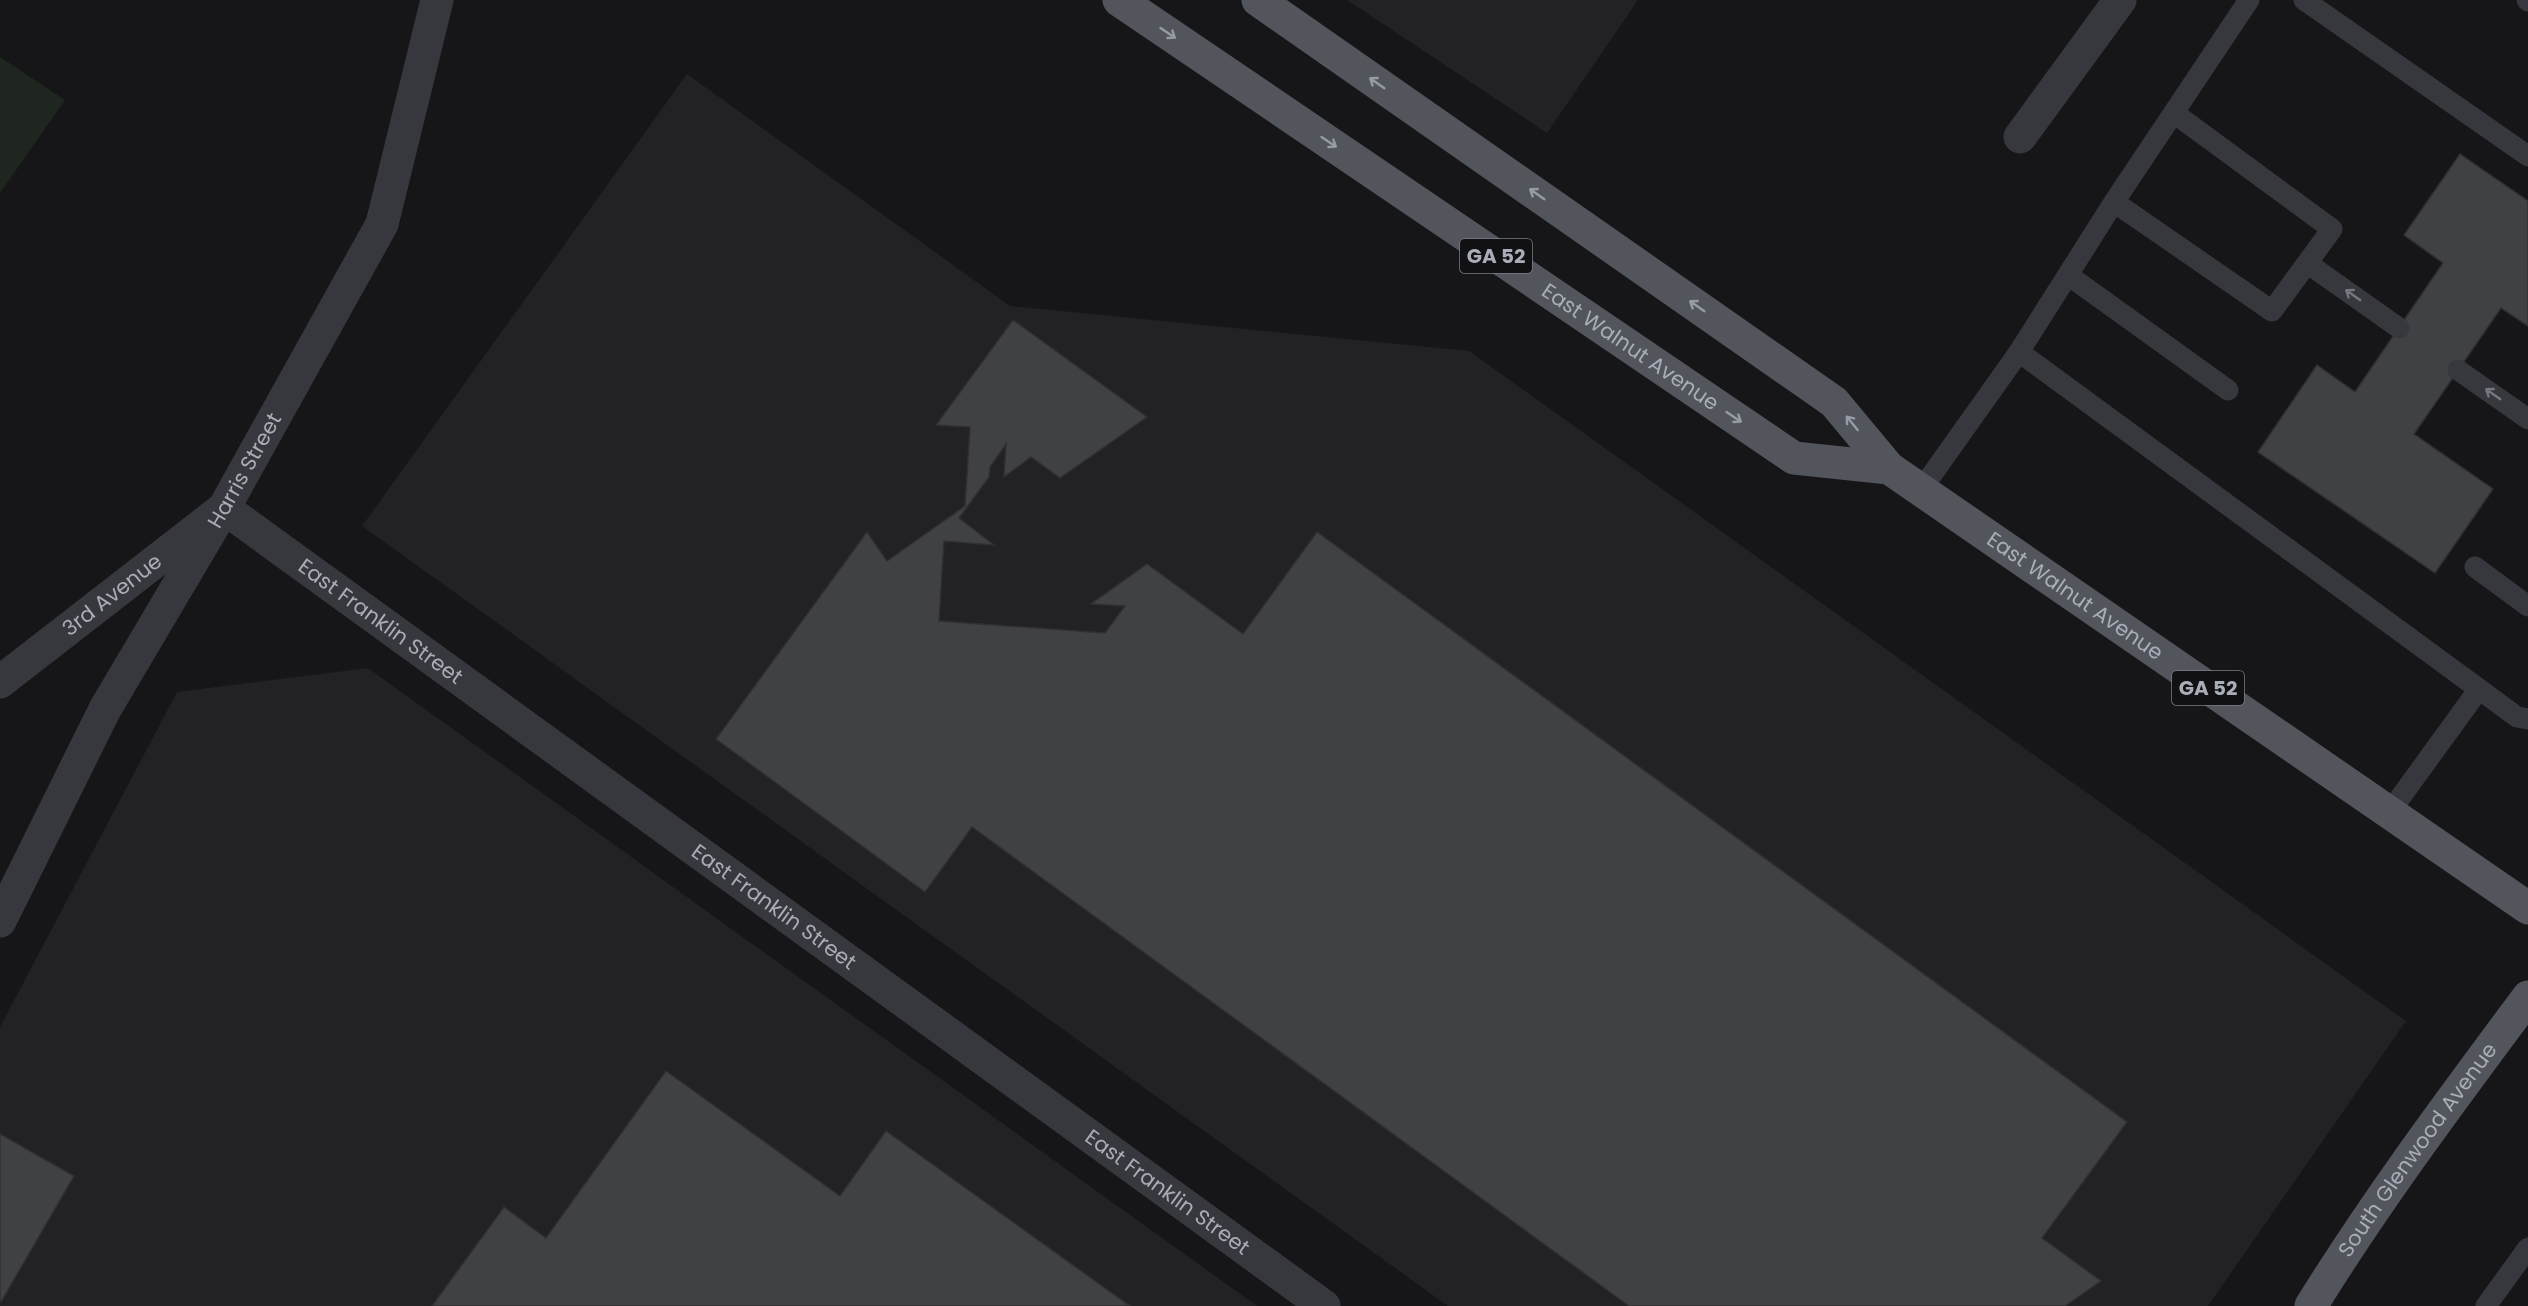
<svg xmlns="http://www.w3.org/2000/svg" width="2528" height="1306" viewBox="0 0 2528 1306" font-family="Poppins,sans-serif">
<rect width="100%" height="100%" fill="#161618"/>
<path fill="#222225" d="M1347 0H1638L1547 133Z
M687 74 1010 306 1469 351 2406 1021 2208 1306H1448L362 526Z
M368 668 1257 1306H0V1027L177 692Z"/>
<path fill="#1e261f" d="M0 57 65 100 0 193Z"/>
<path fill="#404145" stroke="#303034" stroke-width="1.5" d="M2460 154 2528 201V326L2501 308 2414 434 2493 489 2435 573 2258 452 2317 365 2355 392 2443 263 2404 235Z
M1013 320 1147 417 1060 478 1031 457 1004 477 1006 444 990 467 989 477 959 518 994 545 944 541 939 621 1105 633 1125 606 1091 604 1147 564 1243 634 1317 532 2127 1122 2042 1238 2101 1281 2065 1306H1629L972 827 925 892 716 739 867 532 887 561 965 506 970 427 936 425Z
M666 1071 840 1196 886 1131 1130 1306H432L504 1207 546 1238Z
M0 1134 74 1176 1 1302 0 1301Z"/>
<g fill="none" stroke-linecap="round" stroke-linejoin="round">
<path stroke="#37383d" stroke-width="21" d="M2304 0 2528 156
M2527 0 2528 1
M2114 202 2272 311 2332 229 2174 113
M2307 263 2399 328
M2068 275 2228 390
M2019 352 2479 689 2517 717 2528 719
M2458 370 2528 419
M1921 490 2019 352 2114 202 2249 0
M2475 567 2528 606
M2389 813 2479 689
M2486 1306 2528 1248"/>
<g stroke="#37383d" stroke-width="33">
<path d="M2020 137 2120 0"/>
<path id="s1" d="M0 682 224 508 1324 1306"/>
<path id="s2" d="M0 921 105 709 224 508 382 224 437 0"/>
</g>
<g stroke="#53555c" stroke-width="33">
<path id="s3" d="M1119 0 1794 458 1889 468"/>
<path id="s4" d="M1258 0 1834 402 1889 468 2528 908"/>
<path id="s5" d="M2311 1306C2377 1199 2453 1098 2528 997"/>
</g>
</g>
<defs><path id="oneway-shaft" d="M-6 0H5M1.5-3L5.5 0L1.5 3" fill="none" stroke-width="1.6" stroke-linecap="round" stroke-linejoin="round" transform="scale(1.5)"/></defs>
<g stroke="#979ba6">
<use href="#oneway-shaft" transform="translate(1168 33) rotate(34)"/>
<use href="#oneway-shaft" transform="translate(1377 83) rotate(-145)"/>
<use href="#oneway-shaft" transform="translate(1329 142) rotate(34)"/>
<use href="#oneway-shaft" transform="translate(1537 194) rotate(-145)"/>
<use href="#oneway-shaft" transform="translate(1697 306) rotate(-145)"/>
<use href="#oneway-shaft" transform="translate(1734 417) rotate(34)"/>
<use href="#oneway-shaft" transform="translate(1852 423) rotate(-129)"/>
</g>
<g stroke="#757881">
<use href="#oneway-shaft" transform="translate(2353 295) rotate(-145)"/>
<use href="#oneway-shaft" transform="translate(2493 394) rotate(-145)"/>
</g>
<g text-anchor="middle" stroke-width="5" stroke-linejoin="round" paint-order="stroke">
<g fill="#111113" stroke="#7b7e86" stroke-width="1.5">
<rect x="1460" y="239" width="72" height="34" rx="4.5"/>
<rect x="2172" y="671" width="72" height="34" rx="4.5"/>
</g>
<g font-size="20" font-weight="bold" fill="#a8adb8">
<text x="1496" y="263">GA 52</text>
<text x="2208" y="695">GA 52</text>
</g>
<g font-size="21" fill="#a8adb8" stroke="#111113">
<text dy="7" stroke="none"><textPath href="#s3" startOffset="618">East Walnut Avenue</textPath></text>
<text dy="7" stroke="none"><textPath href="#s2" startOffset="513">Harris Street</textPath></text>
<text dy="7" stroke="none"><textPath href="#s1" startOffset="142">3rd Avenue</textPath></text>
<text dy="7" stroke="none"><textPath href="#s4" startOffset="1014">East Walnut Avenue</textPath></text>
<text dy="7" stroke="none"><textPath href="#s1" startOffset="477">East Franklin Street</textPath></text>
<text dy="7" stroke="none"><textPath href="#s1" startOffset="963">East Franklin Street</textPath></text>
<text dy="7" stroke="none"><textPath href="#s5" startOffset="189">South Glenwood Avenue</textPath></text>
<text dy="7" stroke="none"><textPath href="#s1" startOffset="1449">East Franklin Street</textPath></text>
</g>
</g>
</svg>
